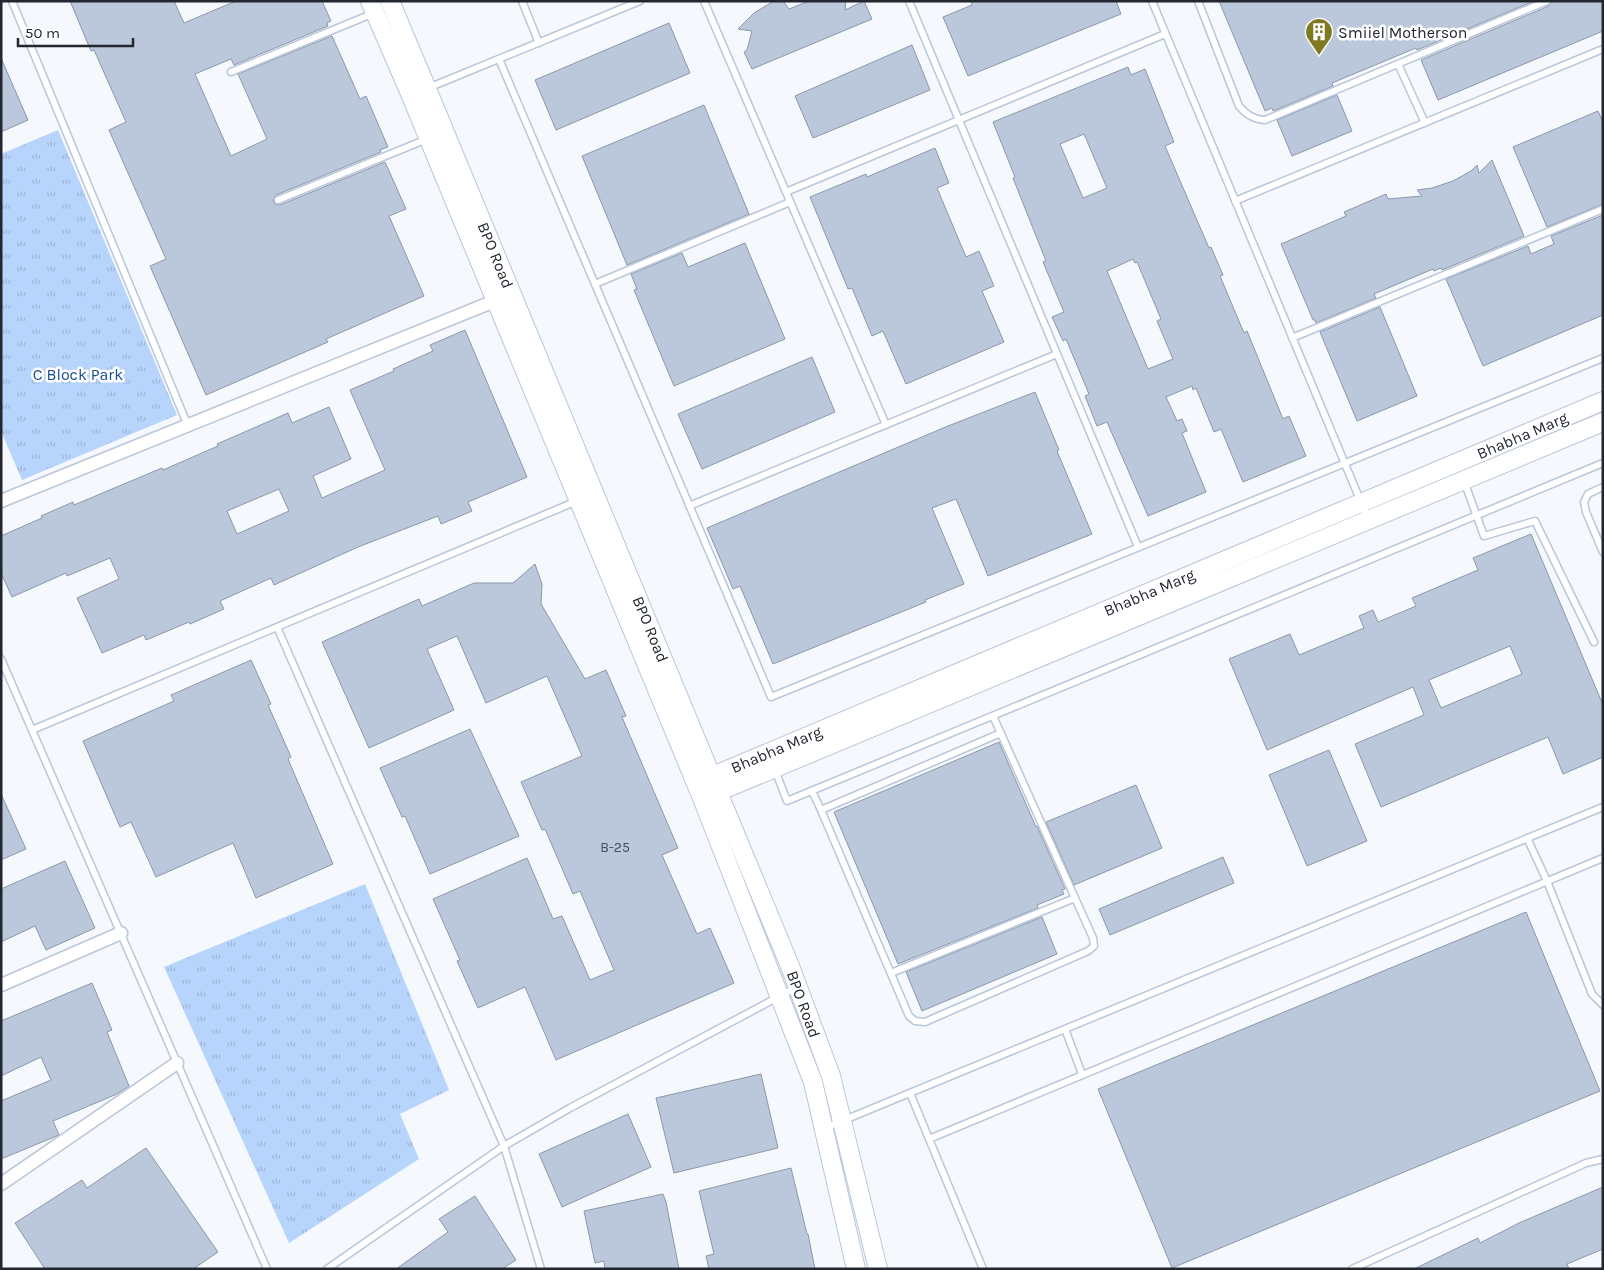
<svg xmlns="http://www.w3.org/2000/svg" width="1604" height="1270" viewBox="0 0 1604 1270" font-family="Karla,sans-serif">
<defs>
<pattern id="grass-tufts" width="24" height="20" patternUnits="userSpaceOnUse" patternTransform="scale(1.25)"><rect width="24" height="20" fill="#b7d4fd"/><path d="M3 7l-1-3M5 7V3M7 7l1-3M15 17l-1-3M17 17v-4M19 17l1-3" fill="none" stroke="#9db6d9"/></pattern>
</defs>
<rect width="100%" height="100%" fill="#f5f8fc"/>
<path fill="url(#grass-tufts)" d="M58 130 177 415 22 480 1 431V154Z
M365 884 449 1090 400 1114 419 1159 289 1243 164 967Z"/>
<path fill="#bbc8dc" stroke="#8b98aa" fill-rule="evenodd" d="M70 1H174L184 23 236 1H322L331 21 327 23 328 26 234 65 231 59 195 74 231 156 267 139 238 74 332 36 360 99 366 96 388 147 380 150 381 152 276 195 273 201 275 204 280 205 385 162 406 209 389 216 424 296 326 339 328 342 206 395 150 266 166 259 109 130 126 122 94 50 91 51Z
M774 1H783L789 9 809 1H846L845 10 864 1 872 19 752 69 744 52 747 50 752 31 738 29 754 13Z
M971 1H1116L1121 14 968 76 943 17 972 5Z
M1219 1H1534L1417 50 1416 48 1332 83 1333 86 1273 111 1272 108 1265 111Z
M1552 1H1603V31L1438 100 1421 60 1549 6Z
M669 23 690 73 556 130 535 80Z
M912 45 930 90 813 138 795 96Z
M1 58 28 120 1 132Z
M1128 67 1131 75 1145 69 1174 142 1165 146 1209 248 1211 247 1223 275 1220 276 1244 333 1247 331 1283 419 1289 416 1306 456 1243 482 1221 429 1214 432 1196 388 1193 390 1192 386 1166 397 1177 421 1182 419 1187 431 1182 433 1206 492 1148 516 1107 422 1097 426 1085 396 1089 394 1066 339 1063 341 1052 317 1064 312 1043 262 1046 261 1013 178 1015 177 993 122ZM1084 134 1107 188 1083 198 1060 144ZM1133 259 1135 263 1137 262 1161 319 1157 321 1173 359 1148 369 1107 271Z
M1337 95 1352 131 1292 156 1277 120Z
M704 105 749 214 627 265 582 156Z
M1598 111 1603 122V204L1547 227 1513 147Z
M935 148 949 183 937 188 966 257 979 251 994 286 982 291 1004 342 906 384 883 331 872 336 852 288 848 289 810 197 866 174 867 177Z
M1492 160 1524 236 1442 270 1441 268 1434 271 1433 269 1374 294 1376 298 1316 323 1315 320H1313L1281 244 1346 216 1344 212 1386 194 1388 199 1422 196 1417 190 1432 188 1453 181 1471 171 1477 165 1479 173Z
M1603 215V315L1483 366 1446 279 1528 246 1531 254 1554 244 1551 236Z
M745 243 785 339 674 386 634 290 637 289 631 274 682 253 688 267Z
M1380 307 1417 396 1357 421 1320 332Z
M465 330 527 477 468 502 472 511 441 524 438 516 358 547 274 585 271 578 220 601 224 609 190 624 189 622 146 640 144 635 102 653 77 598 119 579 110 558 67 576 66 573 12 597 1 573V536L42 518 41 516 73 502 74 505 162 468 163 470 218 446 217 444 288 413 292 423 329 407 351 459 313 476 322 498 385 470 350 390 394 371 393 369 433 351 430 345ZM279 489 289 511 237 534 227 511Z
M812 357 835 412 702 469 678 414Z
M1035 392 1059 450 1057 451 1092 534 988 576 956 499 932 508 964 584 925 600 926 602 773 664 740 586 733 589 707 528 948 426Z
M1531 534 1603 705V757L1563 774 1548 737 1381 807 1355 744 1424 715 1413 687 1267 750 1229 659 1290 634 1299 655 1364 628 1359 616 1373 610 1378 622 1416 606 1412 598 1478 570 1473 558ZM1510 646 1522 674 1441 708 1429 680Z
M535 564 542 584 541 604 585 679 606 670 626 716 622 717 678 848 662 855 697 934 710 928 734 983 556 1060 525 987 478 1008 457 961 460 960 433 899 527 858 553 919 562 916 590 980 614 970 580 891 573 894 545 829 542 830 521 782 582 756 547 676 486 703 457 636 427 649 454 710 369 748 322 642 419 599 422 606 474 583H513Z
M251 660 271 704 268 705 291 757 288 759 333 864 256 898 233 843 156 877 131 822 120 827 83 741 174 701 171 695Z
M470 729 519 836 430 874 405 816 402 817 380 768Z
M999 742 1036 827 1037 826 1065 889 1062 890 1064 894 1037 905 1038 908 898 964 834 812Z
M1329 750 1367 841 1307 866 1269 775Z
M1136 785 1162 848 1074 885 1046 822Z
M1 794 26 849 1 860Z
M1223 857 1234 883 1110 935 1099 909Z
M65 861 95 928 46 950 35 926 1 942V889Z
M1526 912 1600 1091 1172 1268 1098 1089Z
M1042 917 1057 954 922 1011 906 972Z
M92 983 112 1030 107 1032 129 1086 117 1094 53 1121 59 1135 1 1159V1101L51 1080 41 1057 1 1076V1021Z
M761 1074 778 1148 674 1173 656 1098Z
M628 1114 651 1167 562 1207 539 1154Z
M146 1148 218 1252 193 1269H45L15 1223 82 1180 87 1188Z
M791 1168 807 1234H808L815 1269H709L706 1256 714 1254 699 1191Z
M1603 1187V1249L1567 1264 1569 1269H1414L1478 1238 1480 1243 1519 1223Z
M663 1194 666 1202 679 1269H605L604 1261 595 1263 584 1211Z
M475 1196 516 1260 502 1269H396L448 1232 439 1219Z"/>
<g fill="none" stroke-linecap="round" stroke-linejoin="round">
<defs>
<path id="lane" d="M12 1 188 426
M522 1 539 43
M704 1 886 425
M909 1 1138 547
M1152 1 1368 519
M1198 1 1239 106C1247 115 1253 119 1265 120L1547 1
M499 59 771 697 1603 358
M1398 64 1425 123
M231 72 374 13
M428 88 640 1
M786 192 1165 34
M278 200 427 139
M1235 201 1603 49
M595 284 790 202
M1292 338 1603 209
M1464 481 1484 536 1535 521 1594 642
M1603 487 1588 494 1584 502 1586 512 1603 552
M689 506 1057 354
M277 627 504 1146 541 1269
M1 659 267 1269
M993 716 1093 938 1094 946 1088 951 925 1022 915 1021 909 1016 821 810 1001 733
M32 730 577 501
M775 770 787 801 1603 463
M812 791 821 810
M1527 838 1547 881 1592 994 1603 1005
M891 973 1075 898
M1065 1029 1082 1074
M910 1093 983 1269
M825 1128 1603 807
M929 1139 1603 858
M327 1269 504 1146 570 1108 797 987
M1352 1269 1586 1163 1603 1159"/>
<path id="street" d="M1 501 502 298
M1 985 121 933
M1 1184 177 1063"/>
<path id="secondary" d="M370 1 411 96 702 798 813 1082 856 1269
M390 1 427 89 790 966 831 1076 878 1269
M701 781 1603 401
M708 796 1603 422"/>
</defs>
<use href="#lane" stroke="#b9c7da" stroke-width="9"/>
<use href="#street" stroke="#b9c7da" stroke-width="15"/>
<use href="#secondary" stroke="#b9c7da" stroke-width="20"/>
<use href="#lane" stroke="#fff" stroke-width="6"/>
<use href="#street" stroke="#fff" stroke-width="12"/>
<use href="#secondary" stroke="#fff" stroke-width="18"/>
</g>
<defs>
<symbol id="building-pin" viewBox="-11 -11 22 30"><path d="M0 17L-7.5 6A9.5 9.5 0 1 1 7.5 6Z" fill="#7d7a20" stroke="#fff"/><path d="M-4-6H4V6H1V3H-1V6H-4ZM-2.5-4.3h1.7v1.8h-1.7ZM.8-4.3h1.7v1.8H.8ZM-2.5-1h1.7V.8h-1.7ZM.8-1h1.7V.8H.8Z" fill="#fff"/></symbol>
</defs>
<g fill-rule="evenodd">
<use href="#building-pin" x="1303" y="16" width="32" height="43"/>
</g>
<g text-anchor="middle" stroke-width="5" stroke-linejoin="round" paint-order="stroke">
<g font-size="14" fill="#484f5a">
<text x="615" y="852">B-25</text>
</g>
<g font-size="16" fill="#22272f" stroke="#fff" text-anchor="start">
<text x="1338" y="38">Smiiel Motherson</text>
</g>
<g font-size="16" fill="#22272f" stroke="#fff">
<text transform="translate(496 255) rotate(68)" y="6">BPO Road</text>
<text transform="translate(1522 435) rotate(-23)" y="6">Bhabha Marg</text>
<text transform="translate(1149 592) rotate(-23)" y="6">Bhabha Marg</text>
<text transform="translate(651 629) rotate(68)" y="6">BPO Road</text>
<text transform="translate(776 749) rotate(-23)" y="6">Bhabha Marg</text>
<text transform="translate(804 1004) rotate(70)" y="6">BPO Road</text>
</g>
<g font-size="16" fill="#184c90" stroke="#fff">
<text x="78" y="380">C Block Park</text>
</g>
</g>
<rect width="1604" height="1270" fill="none" stroke="#22272f" stroke-width="5"/>
<path d="M18 38v8h115v-8" fill="none" stroke="#22272f" stroke-width="2.5"/>
<text x="25" y="38" font-size="15" fill="#22272f" stroke="#ffffff" stroke-width="4" paint-order="stroke">50 m</text>
</svg>
